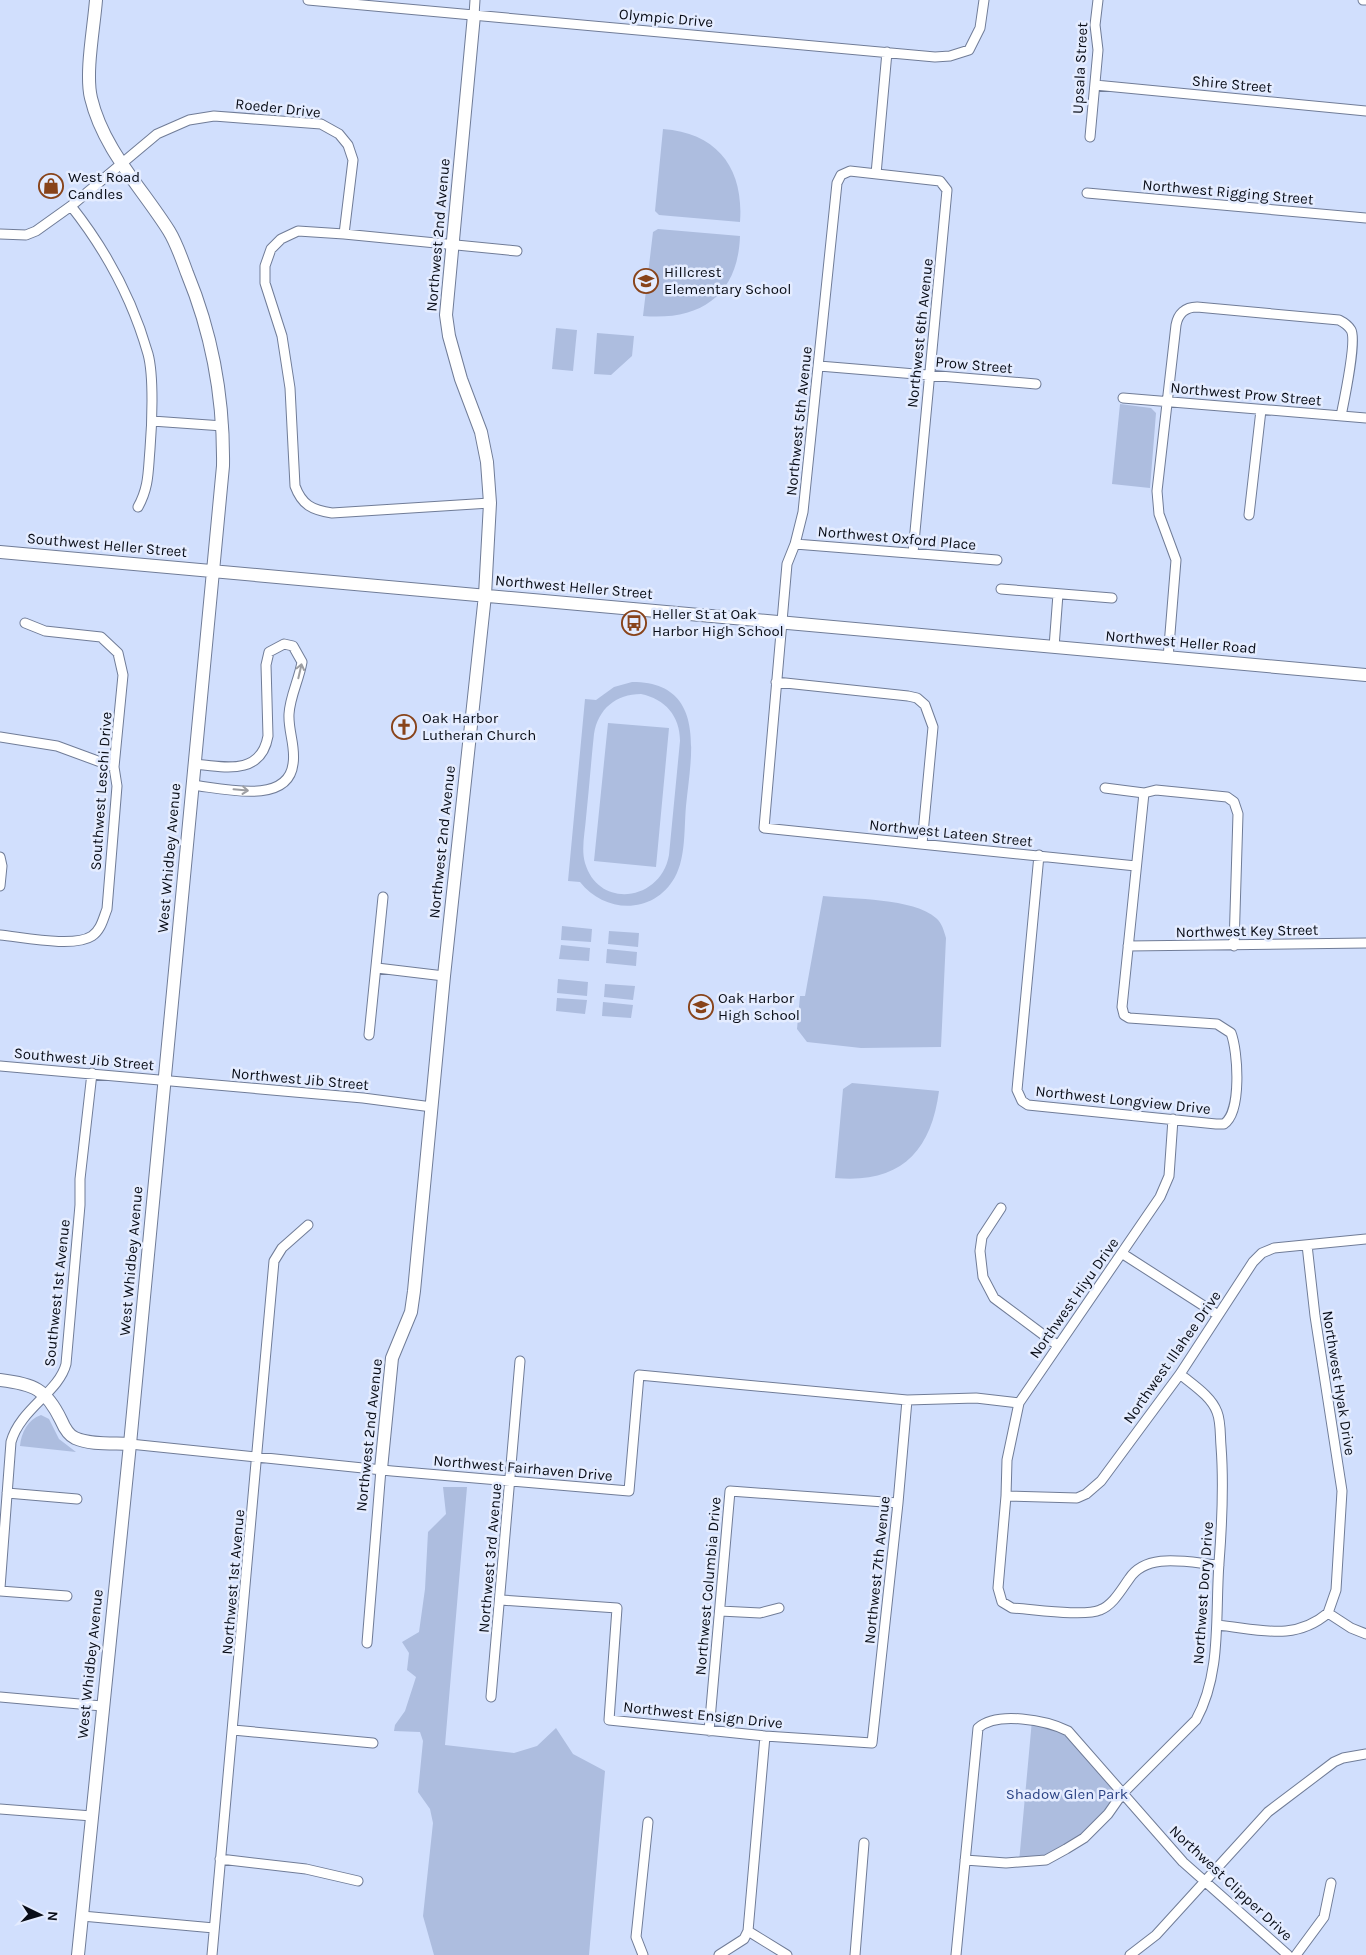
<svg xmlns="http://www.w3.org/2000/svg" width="1366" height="1955" viewBox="0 0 1366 1955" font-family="Karla,sans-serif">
<rect width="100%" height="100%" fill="#d1dffd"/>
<path fill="#adbddf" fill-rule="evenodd" d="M663 129C718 133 744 169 740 222L659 215 655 211Z
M658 229 740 236C738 295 701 321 643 316L653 232Z
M556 328 577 330 573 371 552 369Z
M597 333 634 336 632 356 611 375 594 374Z
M1120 404 1151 408 1156 413 1150 488 1112 484Z
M632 682C708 682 691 756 686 806 684 828 686 857 675 877 654 915 605 914 580 882L568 881 585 699 596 700 614 687ZM641 694C665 699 680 716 680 741L669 855C661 901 599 910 585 863 581 849 585 832 586 818 589 790 591 762 594 734 598 709 616 694 641 694Z
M608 723 669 728 656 867 594 861Z
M823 896C851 899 914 898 936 918 942 923 944 931 946 938L941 1047 861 1048 807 1042 797 1029 800 996H805Z
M562 926 592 929 591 942 561 940Z
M609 931 639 933 638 947 608 944Z
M561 945 590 948 589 961 559 959Z
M607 949 637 952 636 966 606 963Z
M558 979 588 982 587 996 557 993Z
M605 984 635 986 633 1000 604 997Z
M557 998 587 1000 585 1014 556 1011Z
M603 1002 633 1005 631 1018 602 1016Z
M852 1083 939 1091C931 1153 899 1184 835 1178L843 1089Z
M41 1415 49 1419 59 1439 76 1452 20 1446C21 1433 28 1419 41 1415Z
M443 1487H467L445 1745 514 1753 537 1746 556 1728 573 1754 605 1771 589 1955H434L423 1916 433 1823 430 1809 418 1792 423 1741 420 1732 394 1731 395 1725 405 1711 416 1677 407 1670 409 1653 402 1642 419 1632 425 1589 428 1532 446 1514Z
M1032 1720 1068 1731 1122 1794 1094 1827 1046 1860 1019 1862Z"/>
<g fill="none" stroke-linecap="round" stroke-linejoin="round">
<defs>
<path id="street" d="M308 0 935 57 950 56 969 50 980 28 984 0
M1363 0H1366
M474 15 475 0
M1095 85 1366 111
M1090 137 1098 50 1095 25 1098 0
M876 174 887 52
M1087 193 1366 218
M71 206C105 249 133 301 148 354 154 376 152 425 150 449 148 472 149 487 138 507
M0 234 26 235 36 231 71 206 157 134 189 120 214 116 321 124 339 134 348 145 353 160 344 234
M819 366 1036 384
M1123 398 1366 418
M152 421 223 426
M490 503 332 513C312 510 302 505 295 486L290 388 282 336 265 283V266L271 249 281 239 298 231 344 234 517 251
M1249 515 1261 410
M795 544 997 560
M913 553 947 190 940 181 850 171 841 175 837 183 803 512 795 544 787 564 764 828 1136 866
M1001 589 1112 598
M1054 647 1058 594
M1168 658 1176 560 1159 514 1157 491 1176 325C1178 314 1185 307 1197 307L1339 320C1343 322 1348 325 1351 330 1357 340 1344 401 1341 416
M776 682 908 696 917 698 925 705 933 727 922 844
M0 737 57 746 114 767
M192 785C221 788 288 806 293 764 296 747 288 731 289 714 290 696 299 680 302 662L293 646 284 644 269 652 266 665 268 736C261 776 224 767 195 764
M1105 788 1144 793
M1039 855 1017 1090 1022 1101 1028 1105 1216 1124H1224C1242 1112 1238 1051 1231 1033L1217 1024 1129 1018 1124 1015 1122 1007 1144 793 1156 790 1227 797 1234 802 1238 814 1234 946
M0 857 2 866 0 886
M0 935C22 937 74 948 92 936 101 930 103 919 107 909L117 786 114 767 123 675 118 653 101 637 45 631 25 623
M1128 946 1366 943
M377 968 444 976
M369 1035 383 897
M0 1066 363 1098 432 1107
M1173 1119 1169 1176 1160 1197 1019 1403 1007 1460 1006 1496 998 1588 1002 1602 1012 1608C1032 1609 1084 1617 1100 1610 1113 1605 1121 1590 1129 1579 1147 1551 1190 1563 1219 1565
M1001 1208 982 1237 980 1251 983 1277 994 1298 1057 1345
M1307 1245 1315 1316 1342 1491 1336 1590 1328 1613
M1123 1254 1218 1315
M130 1444 392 1471 629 1491 639 1375 907 1400 976 1398 1019 1403
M7 1493 77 1499
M1006 1496 1077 1498 1086 1494 1101 1481 1180 1374 1253 1262 1262 1253 1274 1248 1366 1239
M0 1588 11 1442C20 1409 59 1392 66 1364L80 1205V1179L92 1073
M0 1591 67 1596
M501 1600 617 1608 609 1720 765 1736 872 1743 898 1503 907 1400
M720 1611 760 1613 779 1608
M1217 1625C1259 1629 1294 1642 1328 1613L1351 1628 1366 1634
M367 1643 381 1469
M0 1697 102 1706
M491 1697 520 1361
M233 1730 373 1743
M709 1731 730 1491 898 1503
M0 1809 92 1816
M220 1859 306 1869 358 1881
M965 1860 1006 1863 1046 1860 1066 1849 1084 1838 1108 1814 1122 1794 1196 1720C1222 1673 1215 1615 1219 1563 1222 1524 1224 1485 1221 1446 1220 1435 1221 1422 1217 1412 1211 1396 1193 1385 1180 1374
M82 1916 214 1928
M748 1931 787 1955
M212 1955 274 1261 282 1248 308 1225
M643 1955 636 1937 648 1822
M719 1955 744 1939 748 1931 765 1736
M855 1955 864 1843
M956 1955 978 1728C997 1711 1046 1720 1068 1731L1183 1862 1288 1955
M1130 1955 1156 1935 1268 1812 1334 1762 1343 1758 1366 1754
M1296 1955 1324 1917 1331 1883"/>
<path id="secondary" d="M0 552 1366 675
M0 1380C34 1384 46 1389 61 1420 64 1427 68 1435 75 1438 90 1445 114 1443 130 1444
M381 1469 392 1358 411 1312 414 1291 444 976 485 595 490 503 487 462 481 432 461 379 449 336 446 315 474 15
M78 1955 130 1444 223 466C224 398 213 336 187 273 182 260 177 244 169 231 142 188 103 149 91 98 85 73 94 27 96 0"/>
</defs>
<use href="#street" stroke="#707c97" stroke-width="11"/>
<use href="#secondary" stroke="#707c97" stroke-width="14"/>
<use href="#street" stroke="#fff" stroke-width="9"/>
<use href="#secondary" stroke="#fff" stroke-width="12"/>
</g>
<defs><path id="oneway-shaft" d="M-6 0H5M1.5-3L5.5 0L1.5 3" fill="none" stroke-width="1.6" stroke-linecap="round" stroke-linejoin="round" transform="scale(1.25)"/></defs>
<g stroke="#9d9ea2">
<use href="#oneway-shaft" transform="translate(300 671) rotate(-77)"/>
<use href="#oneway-shaft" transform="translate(241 790) rotate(5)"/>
</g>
<defs>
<symbol id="shop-ring" viewBox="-11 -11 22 22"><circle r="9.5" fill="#e4ecff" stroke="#88431a" stroke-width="1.5"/><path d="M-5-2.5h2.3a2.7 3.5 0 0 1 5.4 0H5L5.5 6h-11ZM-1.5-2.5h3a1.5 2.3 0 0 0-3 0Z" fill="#88431a"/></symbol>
<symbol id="school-ring" viewBox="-11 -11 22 22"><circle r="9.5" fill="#e4ecff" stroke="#88431a" stroke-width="1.5"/><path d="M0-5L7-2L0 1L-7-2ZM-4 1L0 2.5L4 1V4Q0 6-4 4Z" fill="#88431a"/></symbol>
<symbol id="bus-ring" viewBox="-11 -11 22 22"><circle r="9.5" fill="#e4ecff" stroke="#88431a" stroke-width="1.5"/><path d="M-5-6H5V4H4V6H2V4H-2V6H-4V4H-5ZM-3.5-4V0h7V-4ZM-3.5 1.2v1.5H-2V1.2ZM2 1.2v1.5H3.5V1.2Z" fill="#88431a"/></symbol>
<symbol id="church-ring" viewBox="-11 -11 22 22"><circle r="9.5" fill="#e4ecff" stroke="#88431a" stroke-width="1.5"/><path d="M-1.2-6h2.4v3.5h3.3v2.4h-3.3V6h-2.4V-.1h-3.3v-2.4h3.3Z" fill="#88431a"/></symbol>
</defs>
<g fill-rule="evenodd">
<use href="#shop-ring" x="37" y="172" width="28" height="28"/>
<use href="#school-ring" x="632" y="267" width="28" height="28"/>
<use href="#bus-ring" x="620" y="609" width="28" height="28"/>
<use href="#church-ring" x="390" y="713" width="28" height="28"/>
<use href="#school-ring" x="687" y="993" width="28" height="28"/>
</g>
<g text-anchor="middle" stroke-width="5" stroke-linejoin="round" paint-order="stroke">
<g font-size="15" fill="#090d17" stroke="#e4ecff">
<text transform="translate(666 18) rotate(5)" y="5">Olympic Drive</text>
<text transform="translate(1080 68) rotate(-87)" y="5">Upsala Street</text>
<text transform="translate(1232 84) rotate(5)" y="5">Shire Street</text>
<text transform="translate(278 108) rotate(6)" y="5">Roeder Drive</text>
<text transform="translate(1228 192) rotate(5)" y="5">Northwest Rigging Street</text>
<text transform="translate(438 235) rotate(-85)" y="5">Northwest 2nd Avenue</text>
<text transform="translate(920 333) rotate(-84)" y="5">Northwest 6th Avenue</text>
<text transform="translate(974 365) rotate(5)" y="5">Prow Street</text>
<text transform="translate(1246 394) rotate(5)" y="5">Northwest Prow Street</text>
<text transform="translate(799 421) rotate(-84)" y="5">Northwest 5th Avenue</text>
<text transform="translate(897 538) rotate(5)" y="5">Northwest Oxford Place</text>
<text transform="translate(107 545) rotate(5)" y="5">Southwest Heller Street</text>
<text transform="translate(574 587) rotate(5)" y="5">Northwest Heller Street</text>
<text transform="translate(1181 642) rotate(5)" y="5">Northwest Heller Road</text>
<text transform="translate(101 791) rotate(-86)" y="5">Southwest Leschi Drive</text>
<text transform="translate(951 833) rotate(6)" y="5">Northwest Lateen Street</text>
<text transform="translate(442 842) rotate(-84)" y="5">Northwest 2nd Avenue</text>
<text transform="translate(169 858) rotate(-85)" y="5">West Whidbey Avenue</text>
<text transform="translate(1247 931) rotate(-1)" y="5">Northwest Key Street</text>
<text transform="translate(84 1059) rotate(5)" y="5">Southwest Jib Street</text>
<text transform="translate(300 1079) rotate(5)" y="5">Northwest Jib Street</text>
<text transform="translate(1123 1100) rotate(6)" y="5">Northwest Longview Drive</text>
<text transform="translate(131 1261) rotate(-85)" y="5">West Whidbey Avenue</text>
<text transform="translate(57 1293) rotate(-84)" y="5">Southwest 1st Avenue</text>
<text transform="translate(1074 1298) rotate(-55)" y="5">Northwest Hiyu Drive</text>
<text transform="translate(1172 1357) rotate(-55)" y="5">Northwest Illahee Drive</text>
<text transform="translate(1339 1383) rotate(81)" y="5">Northwest Hyak Drive</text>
<text transform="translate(369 1435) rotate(-84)" y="5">Northwest 2nd Avenue</text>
<text transform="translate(523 1468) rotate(5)" y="5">Northwest Fairhaven Drive</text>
<text transform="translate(490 1558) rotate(-85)" y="5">Northwest 3rd Avenue</text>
<text transform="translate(877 1570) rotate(-84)" y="5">Northwest 7th Avenue</text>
<text transform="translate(233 1582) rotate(-85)" y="5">Northwest 1st Avenue</text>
<text transform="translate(708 1586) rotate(-85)" y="5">Northwest Columbia Drive</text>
<text transform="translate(1203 1593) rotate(-86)" y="5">Northwest Dory Drive</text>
<text transform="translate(90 1664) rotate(-84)" y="5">West Whidbey Avenue</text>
<text transform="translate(703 1715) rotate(6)" y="5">Northwest Ensign Drive</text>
<text transform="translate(1231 1883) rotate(43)" y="5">Northwest Clipper Drive</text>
</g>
<g font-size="15" fill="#090d17" stroke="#e4ecff" text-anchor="start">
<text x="68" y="182">West Road<tspan x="68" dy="17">Candles</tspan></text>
<text x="664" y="277">Hillcrest<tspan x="664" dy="17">Elementary School</tspan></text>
<text x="652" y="619">Heller St at Oak<tspan x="652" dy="17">Harbor High School</tspan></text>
<text x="422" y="723">Oak Harbor<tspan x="422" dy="17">Lutheran Church</tspan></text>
<text x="718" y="1003">Oak Harbor<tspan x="718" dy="17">High School</tspan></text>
</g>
<g font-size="15" fill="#2c4485" stroke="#e4ecff">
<text x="1067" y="1799">Shadow Glen Park</text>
</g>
</g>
<g transform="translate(40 1915) rotate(95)" stroke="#e4ecff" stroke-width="4" paint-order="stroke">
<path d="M0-4L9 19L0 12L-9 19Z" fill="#090d17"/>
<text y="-8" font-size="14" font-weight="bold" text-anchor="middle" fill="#090d17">N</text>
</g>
</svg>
